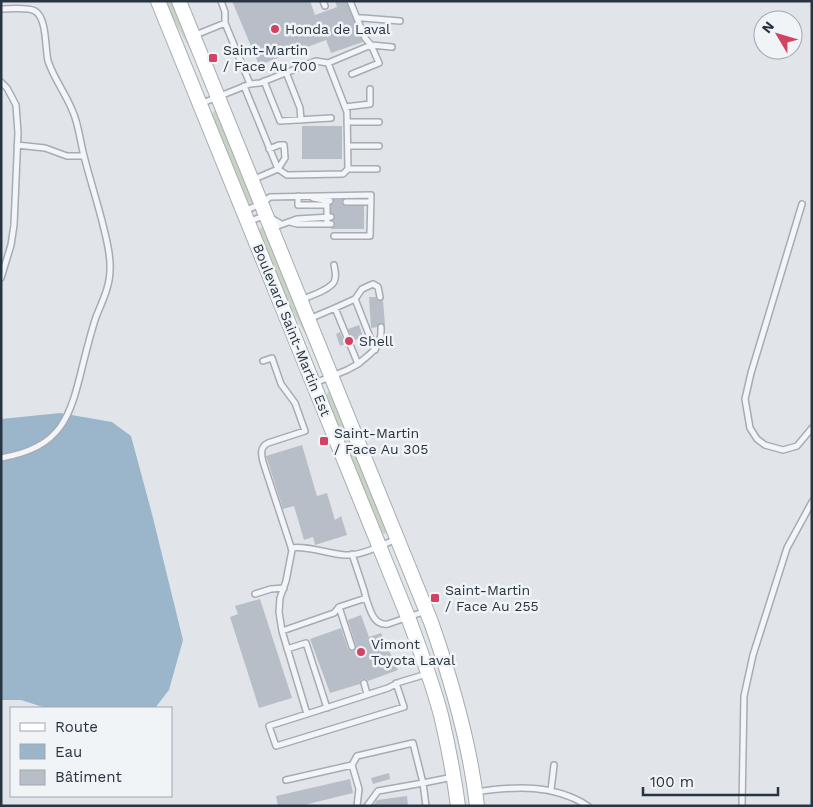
<svg xmlns="http://www.w3.org/2000/svg" width="813" height="807" viewBox="0 0 813 807" font-family="'Work Sans',sans-serif">
<rect width="100%" height="100%" fill="#e1e5ea"/>
<path fill="#c7d4c2" d="M166 1H173L193 50 191 51 173 18Z
M214 111H217L253 202 250 204 246 200 212 115Z
M262 227H263L312 343H310L290 306 259 230Z
M328 392 331 393 388 532 384 534 382 532 326 396Z"/>
<path fill="#9bb5cb" d="M60 413 112 422 131 436 152 514 183 640 169 690 155 708H46L21 700H1V419Z"/>
<path fill="#b8bec7" d="M232 1H310L315 15 337 7 335 1H346L363 42 331 53 326 40 259 65Z
M302 126H342V159H302Z
M334 200H342V204L346 206H364V229H331L335 224 334 220 335 216 331 213V205L334 203Z
M369 297H376V299L379 301 383 300 385 325 381 323 378 324 377 327 371 328Z
M359 325 363 337 353 341 348 329Z
M340 332 345 344 340 346 336 334Z
M302 445 317 496 327 493 335 520 341 516 347 535 315 545 313 537 304 540 294 506 283 509 266 456Z
M260 599 292 698 259 708 230 617 238 614 235 606Z
M361 615 369 637 381 633 398 670 368 681 366 679H362L360 681V684L330 693 310 639 341 628 348 649 351 651H354L356 648V646L348 620Z
M389 773 390 779 373 784 371 778Z
M350 779 353 793 300 806H278L276 796Z
M407 796 408 806H373L377 800Z"/>
<g fill="none" stroke-linecap="round" stroke-linejoin="round">
<defs>
<path id="service" d="M221 1 225 12V23L250 84
M323 1 325 6
M350 1 365 38 371 45 379 63 352 74
M1 9C10 9 28 7 35 11 47 18 45 48 48 61 54 79 66 94 73 112 79 126 80 141 84 156 90 180 98 204 104 229 107 242 111 256 110 270 110 286 102 302 96 317 91 332 87 348 83 364 70 418 62 447 1 458
M357 18H363L400 21
M193 36 225 23
M328 63 371 45 392 47
M286 72 300 108 301 120
M264 81 280 121 331 118
M1 82 7 88 16 105 18 133 14 225 11 245 1 278
M244 86 278 169 252 180
M200 104 250 84 260 83 316 61 328 63 347 112 348 169 343 174 287 175 278 169 285 158 284 145H279L269 149
M345 107 370 104V89
M347 122H379
M17 145 45 148 67 156H84
M348 146H379
M348 169H377
M298 196V205H327V224
M313 198 330 201
M346 202H371
M802 204 751 373 745 399 750 428 757 439 765 445 783 450 797 446 812 428
M244 211 261 204 270 197 371 195 370 236H334
M248 222 266 215 281 224
M290 222 297 224H331
M272 228 297 219 331 217
M355 299 375 350
M301 300C310 296 329 290 334 282 337 277 335 270 334 265
M335 308 355 299 362 289 373 284 378 287 380 297
M309 319 335 308 358 364 347 370 315 383
M263 361 272 358 281 384 295 403 305 431 268 443C260 447 261 454 263 462L292 550 286 581 280 598 279 612 282 631 307 714 388 688 400 682 427 674
M358 364C373 351 382 348 381 327
M291 548C306 545 328 554 345 555 362 556 381 545 397 539
M352 554 364 590 366 598
M255 594 271 589 284 588
M339 607 352 647
M282 631 334 613 339 607 366 598C370 609 373 626 388 624L426 611
M287 649 306 643 327 708
M364 683 367 694
M307 714 269 726 276 746 404 707 396 683
M352 765 359 789 357 806
M286 780 352 765 357 756 413 743 423 783 378 791 367 806
M551 790 554 765
M476 792C515 786 554 784 588 806
M426 806 423 783 453 777
M742 806 744 696 753 655 787 548 812 502"/>
<path id="secondary" d="M158 1 408 617C420 649 432 682 441 715 448 745 454 776 458 806
M179 1 431 622C452 682 470 743 477 806"/>
</defs>
<use href="#service" stroke="#a6acb4" stroke-width="8"/>
<use href="#secondary" stroke="#a6acb4" stroke-width="16"/>
<use href="#service" stroke="#f4f5f8" stroke-width="5"/>
<use href="#secondary" stroke="#fff" stroke-width="14"/>
</g>
<g fill="#d24362" stroke="#f0f4f7" stroke-width="2">
<circle cx="275" cy="29" r="5"/>
<rect x="208" y="53" width="10" height="10" rx="2.5"/>
<circle cx="349" cy="341" r="5"/>
<rect x="319" y="436" width="10" height="10" rx="2.5"/>
<rect x="430" y="593" width="10" height="10" rx="2.5"/>
<circle cx="361" cy="652" r="5"/>
</g>
<g text-anchor="middle" stroke-width="5" stroke-linejoin="round" paint-order="stroke">
<g font-size="14" fill="#293442" stroke="#f0f4f7" text-anchor="start">
<text x="285" y="34">Honda de Laval</text>
<text x="223" y="55">Saint-Martin<tspan x="223" dy="16">/ Face Au 700</tspan></text>
<text x="359" y="346">Shell</text>
<text x="334" y="438">Saint-Martin<tspan x="334" dy="16">/ Face Au 305</tspan></text>
<text x="445" y="595">Saint-Martin<tspan x="445" dy="16">/ Face Au 255</tspan></text>
<text x="371" y="649">Vimont<tspan x="371" dy="16">Toyota Laval</tspan></text>
</g>
<g font-size="14" fill="#293442" stroke="#f0f4f7">
<text transform="translate(292 330) rotate(68)" y="5">Boulevard Saint-Martin Est</text>
</g>
</g>
<rect width="813" height="807" fill="none" stroke="#293442" stroke-width="5"/>
<rect x="10" y="707" width="162" height="90" fill="#f0f4f7" stroke="#a0a7af"/>
<rect x="20" y="723" width="25" height="8" fill="#ffffff" stroke="#a0a7af"/>
<text x="55" y="732" font-size="15" fill="#293442">Route</text>
<rect x="20" y="744" width="25" height="15" fill="#9bb5cb" stroke="#a0a7af"/>
<text x="55" y="757" font-size="15" fill="#293442">Eau</text>
<rect x="20" y="770" width="25" height="15" fill="#b8bec7" stroke="#a0a7af"/>
<text x="55" y="782" font-size="15" fill="#293442">Bâtiment</text>
<g transform="translate(778 35) rotate(308)"><circle r="24" fill="#f0f4f7" stroke="#a0a7af"/>
<path d="M0-4L9 19L0 12L-9 19Z" fill="#d24362"/>
<text y="-8" font-size="14" font-weight="bold" text-anchor="middle" fill="#293442">N</text>
</g>
<path d="M643 787v8h135v-8" fill="none" stroke="#293442" stroke-width="2.5"/>
<text x="650" y="787" font-size="15" fill="#293442" stroke="#f0f4f7" stroke-width="4" paint-order="stroke">100 m</text>
</svg>
